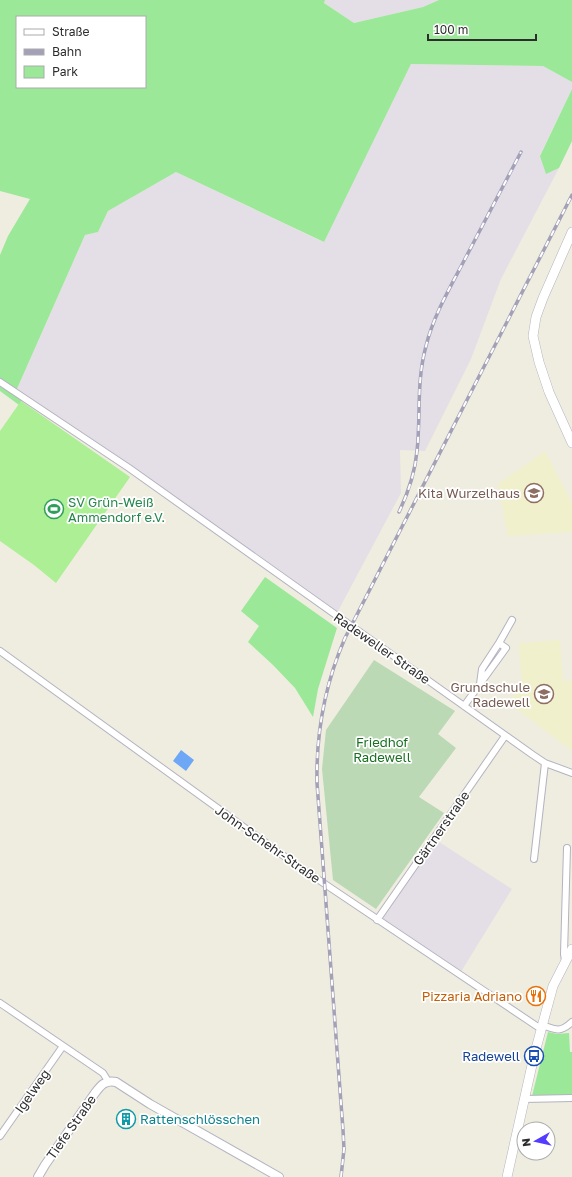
<svg xmlns="http://www.w3.org/2000/svg" width="572" height="1177" viewBox="0 0 572 1177" font-family="'Golos Text',sans-serif">
<rect width="100%" height="100%" fill="#efeddf"/>
<path fill="#e4dfe7" d="M325 0H439L423 7 354 23 324 3Z
M411 64 543 66 572 82V89L540 155 557 164 559 168 501 279 471 359 425 451 400 450 401 493 337 613 16 391 85 235 98 232 108 211 176 172 323 242Z
M433 838 512 889 459 975 377 920Z"/>
<path fill="#f1f0cd" d="M545 451 572 503V532L508 536 498 484Z
M560 640 563 681H572V751L508 702 522 685 519 643Z"/>
<path fill="#9be899" fill-rule="evenodd" d="M0 0H325L324 3 354 23 423 7 439 0H572V82L543 66 411 64 324 242 176 172 108 211 98 232 85 235 16 391 24 397 19 405 0 391V255L8 236 30 199 0 191ZM17 17H145V87H17Z
M572 89V141L559 168 546 174 540 156Z
M265 577 337 628 318 689 313 717 295 688 273 665 248 642 259 626 241 611Z
M548 1032 557 1034 569 1033 570 1052H572V1095L532 1096Z"/>
<path fill="#bbd9b5" d="M374 660 455 711 438 734 456 748 419 797 444 813 376 909 333 880 322 769 326 730Z"/>
<path fill="#acef94" d="M21 401 130 477 56 583 34 565 0 541V431Z"/>
<path fill="#6da7f5" d="M181 750 194 760 186 771 173 761Z"/>
<g fill="none" stroke-linecap="round" stroke-linejoin="round">
<defs>
<path id="minor" d="M0 382 129 468 533 755 545 763 572 773
M0 651 295 864 541 1029
M480 684 482 669 499 643
M464 706 506 648 499 643 512 620
M534 859 545 763
M377 920 505 736
M565 961 564 954 567 848
M0 1003 103 1073 108 1081
M542 1025C556 1030 560 1033 572 1022
M524 1099 572 1098
M0 1136 63 1046"/>
<path id="tertiary" d="M38 1177 45 1165 95 1093C101 1085 105 1080 116 1082L150 1104 279 1177"/>
<path id="secondary" d="M572 232 543 298 536 317 533 336 539 362 549 392 572 443
M507 1177 534 1056 553 986 572 949"/>
</defs>
<use href="#minor" stroke="#b4b3c1" stroke-width="8"/>
<use href="#tertiary" stroke="#b4b3c1" stroke-width="10"/>
<use href="#secondary" stroke="#b4b3c1" stroke-width="10"/>
<use href="#minor" stroke="#fff" stroke-width="6"/>
<use href="#tertiary" stroke="#fff" stroke-width="8"/>
<use href="#secondary" stroke="#fff" stroke-width="9"/>
<defs>
<path id="rail" d="M399 512C408 493 415 473 417 451 421 415 416 383 426 346 434 314 451 286 466 257 484 222 503 187 521 152
M341 1177 344 1149 343 1130 317 783C316 732 325 684 345 638L572 195"/>
</defs>
<use href="#rail" stroke="#a4a0b8" stroke-width="3.5"/>
<use href="#rail" stroke="#fff" stroke-width="2" stroke-dasharray="6" stroke-linecap="butt"/>
</g>
<defs>
<symbol id="school-ring" viewBox="-11 -11 22 22"><circle r="9.5" fill="#fff" stroke="#8d6e63" stroke-width="1.5"/><path d="M0-5L7-2L0 1L-7-2ZM-4 1L0 2.5L4 1V4Q0 6-4 4Z" fill="#8d6e63"/></symbol>
<symbol id="stadium-ring" viewBox="-11 -11 22 22"><circle r="9.5" fill="#fff" stroke="#2e9e5b" stroke-width="1.5"/><path d="M0-5a6.5 5 0 1 0 0 10a6.5 5 0 1 0 0-10ZM-3.5-1.8h7v3.6h-7Z" fill="#2e9e5b"/></symbol>
<symbol id="restaurant-ring" viewBox="-11 -11 22 22"><circle r="9.5" fill="#fff" stroke="#e8710a" stroke-width="1.5"/><path d="M-5-6h1v4h1v-4h1v4h1v-4h1v5L-1.5 .5V6h-2V.5L-5-1ZM5-6V6H3V1.5H1.5Q1.5-4 5-6Z" fill="#e8710a"/></symbol>
<symbol id="bus-ring" viewBox="-11 -11 22 22"><circle r="9.5" fill="#fff" stroke="#1a4fb4" stroke-width="1.5"/><path d="M-5-6H5V4H4V6H2V4H-2V6H-4V4H-5ZM-3.5-4V0h7V-4ZM-3.5 1.2v1.5H-2V1.2ZM2 1.2v1.5H3.5V1.2Z" fill="#1a4fb4"/></symbol>
<symbol id="building-ring" viewBox="-11 -11 22 22"><circle r="9.5" fill="#fff" stroke="#0f9aa8" stroke-width="1.5"/><path d="M-4-6H4V6H1V3H-1V6H-4ZM-2.5-4.3h1.7v1.8h-1.7ZM.8-4.3h1.7v1.8H.8ZM-2.5-1h1.7V.8h-1.7ZM.8-1h1.7V.8H.8Z" fill="#0f9aa8"/></symbol>
</defs>
<g fill-rule="evenodd">
<use href="#school-ring" x="523" y="482" width="22" height="22"/>
<use href="#stadium-ring" x="43" y="498" width="22" height="22"/>
<use href="#school-ring" x="533" y="683" width="22" height="22"/>
<use href="#restaurant-ring" x="525" y="985" width="22" height="22"/>
<use href="#bus-ring" x="523" y="1045" width="22" height="22"/>
<use href="#building-ring" x="115" y="1108" width="22" height="22"/>
</g>
<g text-anchor="middle" stroke-width="3.5" stroke-linejoin="round" paint-order="stroke">
<g font-size="13" fill="#785e54" stroke="#fff" text-anchor="end">
<text x="520" y="498">Kita Wurzelhaus</text>
<text x="530" y="692">Grundschule<tspan x="530" dy="15">Radewell</tspan></text>
</g>
<g font-size="13" fill="#27864d" stroke="#fff" text-anchor="start">
<text x="68" y="507">SV Grün-Weiß<tspan x="68" dy="15">Ammendorf e.V.</tspan></text>
</g>
<g font-size="13" fill="#2d2d2d" stroke="#fff">
<text transform="translate(382 648) rotate(35)" y="5">Radeweller Straße</text>
<text transform="translate(441 828) rotate(-55)" y="5">Gärtnerstraße</text>
<text transform="translate(268 844) rotate(35)" y="5">John-Schehr-Straße</text>
<text transform="translate(32 1091) rotate(-55)" y="5">Igelweg</text>
<text transform="translate(71 1127) rotate(-55)" y="5">Tiefe Straße</text>
</g>
<g font-size="13" fill="#176f20" stroke="#fff">
<text x="382" y="747">Friedhof<tspan x="382" dy="15">Radewell</tspan></text>
</g>
<g font-size="13" fill="#c56008" stroke="#fff" text-anchor="end">
<text x="522" y="1001">Pizzaria Adriano</text>
</g>
<g font-size="13" fill="#164399" stroke="#fff" text-anchor="end">
<text x="520" y="1061">Radewell</text>
</g>
<g font-size="13" fill="#0d838f" stroke="#fff" text-anchor="start">
<text x="140" y="1124">Rattenschlösschen</text>
</g>
</g>
<rect x="16" y="16" width="130" height="72" fill="#ffffff" stroke="#ababab"/>
<rect x="24" y="29" width="20" height="6" fill="#ffffff" stroke="#ababab"/>
<text x="52" y="36" font-size="12" fill="#2d2d2d">Straße</text>
<rect x="24" y="49" width="20" height="6" fill="#a4a0b8" stroke="#ababab"/>
<text x="52" y="56" font-size="12" fill="#2d2d2d">Bahn</text>
<rect x="24" y="66" width="20" height="12" fill="#9be899" stroke="#ababab"/>
<text x="52" y="76" font-size="12" fill="#2d2d2d">Park</text>
<g transform="translate(536 1141) rotate(262)"><circle r="19" fill="#ffffff" stroke="#ababab"/>
<path d="M0-3L7 15L0 10L-7 15Z" fill="#533bff"/>
<text y="-6" font-size="11" font-weight="bold" text-anchor="middle" fill="#2d2d2d">N</text>
</g>
<path d="M428 34v6h108v-6" fill="none" stroke="#2d2d2d" stroke-width="2"/>
<text x="434" y="34" font-size="12" fill="#2d2d2d" stroke="#ffffff" stroke-width="3" paint-order="stroke">100 m</text>
</svg>
